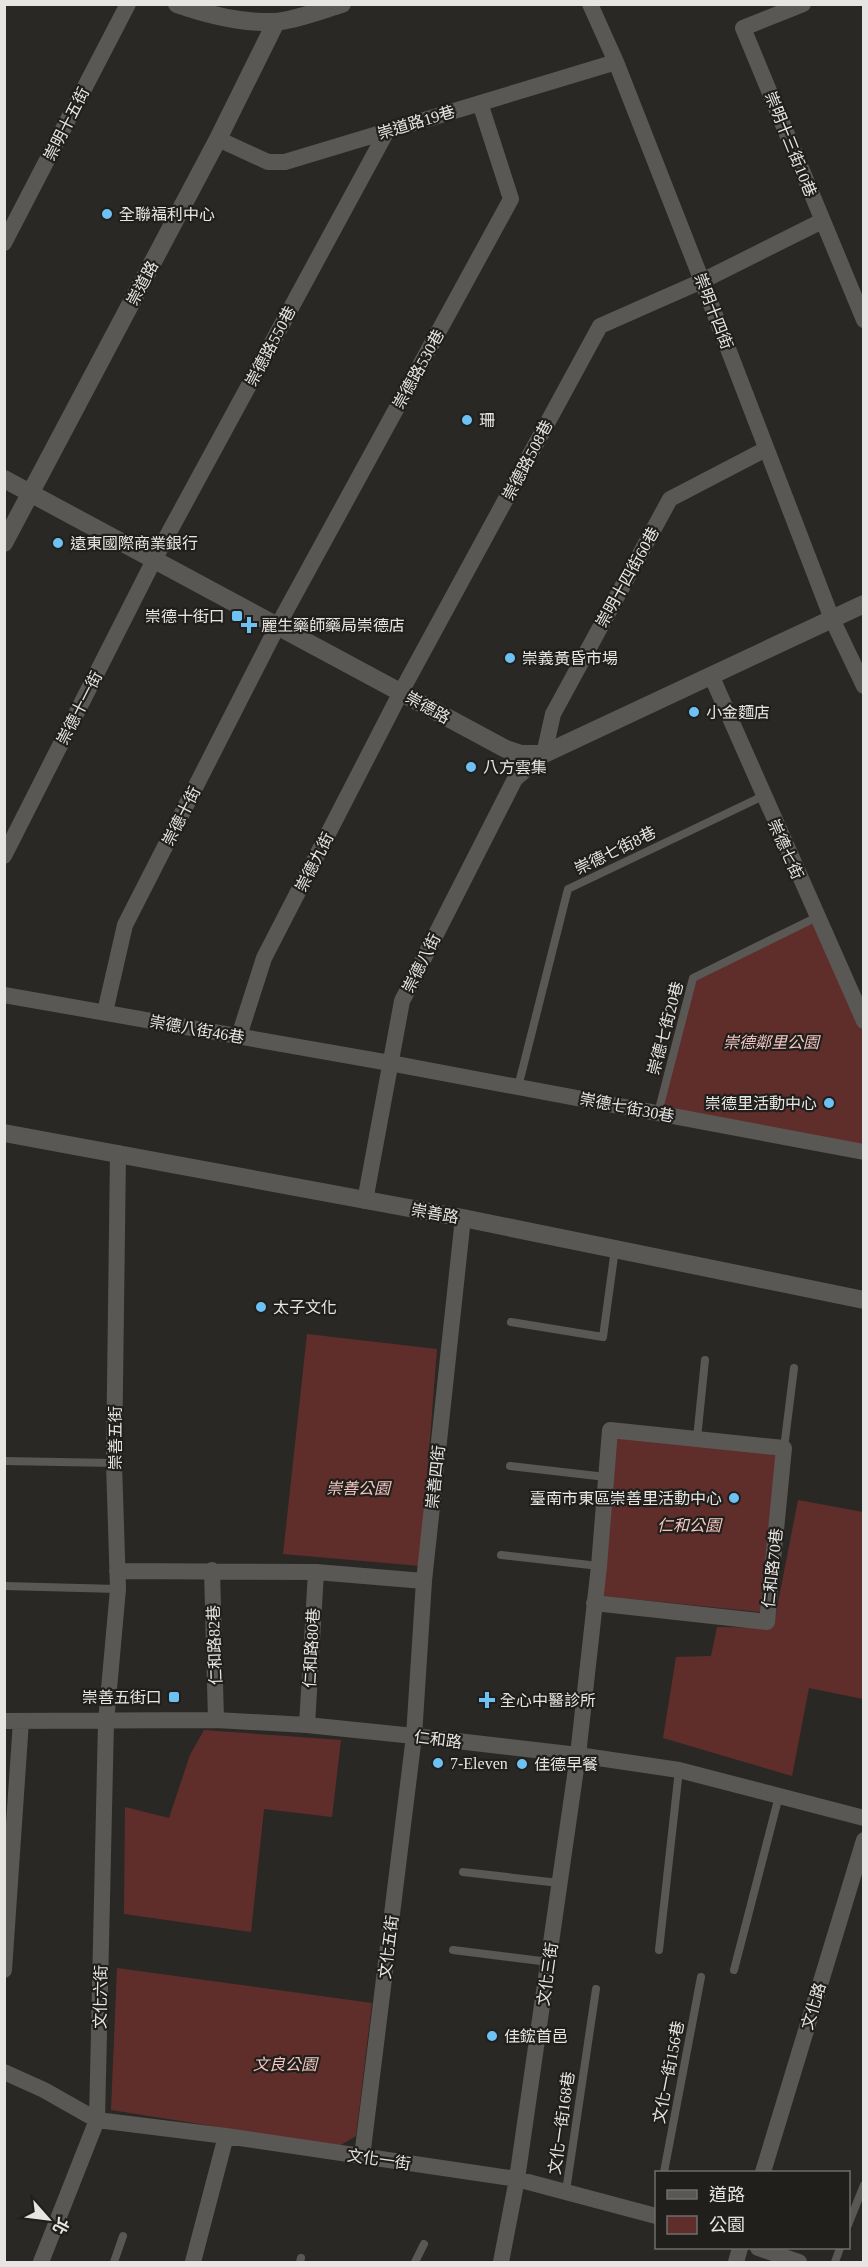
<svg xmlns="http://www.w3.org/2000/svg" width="868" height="2267" viewBox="0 0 868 2267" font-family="'Times New Roman','Noto Sans TC',serif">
<rect width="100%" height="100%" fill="#2a2825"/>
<path fill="#5f2e2b" d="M816 919 863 1026V1151L659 1113 694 979Z
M307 1334 437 1349 420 1566 283 1554Z
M616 1438 776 1453 760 1612 602 1596Z
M798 1500 863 1512V1699L809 1688 792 1776 663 1738 676 1657 711 1656 717 1627 773 1628Z
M204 1730 341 1740 332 1817 264 1809 251 1932 124 1914 125 1807 169 1818 190 1755Z
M117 1968 372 2003 356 2136 339 2146 111 2110Z"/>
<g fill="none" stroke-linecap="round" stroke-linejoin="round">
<path stroke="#5a5855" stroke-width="8" d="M518 1087 568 889 763 796
M658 1113 693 978 817 917
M511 1322 603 1337 615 1249
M697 1438 705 1360
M784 1448 794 1368
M4 1461 114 1463
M510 1466 606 1477
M501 1555 599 1566
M4 1586 118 1589
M463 1872 559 1883
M453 1950 549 1962
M659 1950 679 1770
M734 1970 779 1796
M664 2172 701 1977
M566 2191 596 1989
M848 2225 864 2185
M114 2262 123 2236
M300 2262 301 2258
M415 2262 424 2244
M835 2262 840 2248"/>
<path stroke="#5a5855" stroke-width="16" d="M590 4 616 62 702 281 832 619 864 686
M803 4 743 28 864 320
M218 139 268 162H285L616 62
M4 243 128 4
M711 675 864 1021
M4 856 154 560 387 131
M4 995 390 1063 864 1152
M105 1012 125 925 277 627 511 199 480 103
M239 1036 264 958 401 692 600 326 702 281 822 221
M365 1201 402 1001 515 779 544 754 553 714 670 499 766 449
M212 1570 216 1720
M117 1571 316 1572 424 1581
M4 1721 216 1720 307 1725 414 1736 578 1755 679 1770 864 1818
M307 1725 316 1572
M4 1970 21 1721
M4 2072 44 2090 97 2120 226 2136 517 2179 656 2216
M362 2157 414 1736 424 1581 463 1218
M763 2172 864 1840
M758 2248 799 2262
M41 2262 97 2120 106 1722 118 1589 114 1463 118 1153
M193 2262 226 2136
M501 2262 517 2179 578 1755 599 1566 610 1430 784 1448 767 1622 594 1603
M736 2262 740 2248"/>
<path stroke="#5a5855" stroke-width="18" d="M177 4C208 15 241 23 274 22 294 21 322 10 342 4
M4 479 506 749 521 754H544L864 604
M4 543 218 139 276 22
M4 1133 463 1218 864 1300"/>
</g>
<g fill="#6dc2f3" stroke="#201f1c" stroke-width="2">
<circle cx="107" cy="214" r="6"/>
<circle cx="467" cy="420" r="6"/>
<circle cx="58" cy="543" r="6"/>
<rect x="231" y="610" width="12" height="12" rx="3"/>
<path d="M246 616h6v6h6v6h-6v6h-6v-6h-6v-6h6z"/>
<circle cx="510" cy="658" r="6"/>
<circle cx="694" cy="712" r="6"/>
<circle cx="471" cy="767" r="6"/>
<circle cx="829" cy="1103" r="6"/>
<circle cx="261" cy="1307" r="6"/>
<circle cx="734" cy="1498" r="6"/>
<rect x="168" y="1691" width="12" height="12" rx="3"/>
<path d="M484 1691h6v6h6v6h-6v6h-6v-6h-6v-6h6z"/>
<circle cx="438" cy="1763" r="6"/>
<circle cx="522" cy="1764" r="6"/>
<circle cx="492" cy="2036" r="6"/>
</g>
<g text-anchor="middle" stroke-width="4.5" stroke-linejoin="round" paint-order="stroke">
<g font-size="16" fill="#e6e5e3" stroke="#201f1c">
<text transform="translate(416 122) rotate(-17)" y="6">崇道路19巷</text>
<text transform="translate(66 124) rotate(-63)" y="6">崇明十五街</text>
<text transform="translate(791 144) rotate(68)" y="6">崇明十三街10巷</text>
<text transform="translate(142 283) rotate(-62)" y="6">崇道路</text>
<text transform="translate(714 311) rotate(69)" y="6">崇明十四街</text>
<text transform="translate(270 346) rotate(-62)" y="6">崇德路550巷</text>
<text transform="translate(418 369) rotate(-61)" y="6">崇德路530巷</text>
<text transform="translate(527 460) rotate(-62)" y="6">崇德路508巷</text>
<text transform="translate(627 577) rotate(-61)" y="6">崇明十四街60巷</text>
<text transform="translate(428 707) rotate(29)" y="6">崇德路</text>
<text transform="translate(79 708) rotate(-63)" y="6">崇德十一街</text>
<text transform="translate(181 816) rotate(-63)" y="6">崇德十街</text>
<text transform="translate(786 849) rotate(66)" y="6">崇德七街</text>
<text transform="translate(615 850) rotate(-26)" y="6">崇德七街8巷</text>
<text transform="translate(314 862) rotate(-63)" y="6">崇德九街</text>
<text transform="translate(421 963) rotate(-63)" y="6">崇德八街</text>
<text transform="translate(665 1028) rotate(-75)" y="6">崇德七街20巷</text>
<text transform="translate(197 1029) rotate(10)" y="6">崇德八街46巷</text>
<text transform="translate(627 1107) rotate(11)" y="6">崇德七街30巷</text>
<text transform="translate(435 1213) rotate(10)" y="6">崇善路</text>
<text transform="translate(115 1438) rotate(-90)" y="6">崇善五街</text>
<text transform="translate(435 1477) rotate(-84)" y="6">崇善四街</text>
<text transform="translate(772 1568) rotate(-84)" y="6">仁和路70巷</text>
<text transform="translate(214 1645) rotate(-92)" y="6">仁和路82巷</text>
<text transform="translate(311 1648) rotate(-87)" y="6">仁和路80巷</text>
<text transform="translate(438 1739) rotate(7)" y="6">仁和路</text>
<text transform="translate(388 1947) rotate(-83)" y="6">文化五街</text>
<text transform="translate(547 1974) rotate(-82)" y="6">文化三街</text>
<text transform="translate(100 1997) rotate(-89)" y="6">文化六街</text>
<text transform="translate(813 2006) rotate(-73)" y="6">文化路</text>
<text transform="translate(668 2072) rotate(-79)" y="6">文化一街156巷</text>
<text transform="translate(561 2123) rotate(-82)" y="6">文化一街168巷</text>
<text transform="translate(379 2159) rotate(8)" y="6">文化一街</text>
</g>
<g font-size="16" fill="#e6e5e3" stroke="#201f1c" text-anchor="start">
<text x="119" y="220">全聯福利中心</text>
<text x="479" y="426">珊</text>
<text x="70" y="549">遠東國際商業銀行</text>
<text x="225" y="622" text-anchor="end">崇德十街口</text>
<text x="261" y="631">麗生藥師藥局崇德店</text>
<text x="522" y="664">崇義黃昏市場</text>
<text x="706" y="718">小金麵店</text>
<text x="483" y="773">八方雲集</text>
<text x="817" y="1109" text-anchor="end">崇德里活動中心</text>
<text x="273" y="1313">太子文化</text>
<text x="722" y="1504" text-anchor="end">臺南市東區崇善里活動中心</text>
<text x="162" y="1703" text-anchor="end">崇善五街口</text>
<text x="500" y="1706">全心中醫診所</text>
<text x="450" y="1769">7-Eleven</text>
<text x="534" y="1770">佳德早餐</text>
<text x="504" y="2042">佳鋐首邑</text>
</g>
<g font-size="16" font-style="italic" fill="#f4c6c1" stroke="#201f1c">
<text x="771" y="1048">崇德鄰里公園</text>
<text x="358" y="1494">崇善公園</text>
<text x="689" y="1531">仁和公園</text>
<text x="285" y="2070">文良公園</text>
</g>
</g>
<rect width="868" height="2267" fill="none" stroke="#e6e5e3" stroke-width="12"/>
<rect x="655" y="2171" width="195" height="78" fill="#201f1c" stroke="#6f6e6c" stroke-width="1.5"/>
<rect x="667" y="2190" width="30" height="9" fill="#5a5855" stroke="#6f6e6c" stroke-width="1.5"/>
<text x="709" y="2201" font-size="18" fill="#e6e5e3">道路</text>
<rect x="667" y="2216" width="30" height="18" fill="#5f2e2b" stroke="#6f6e6c" stroke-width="1.5"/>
<text x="709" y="2231" font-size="18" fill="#e6e5e3">公園</text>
<g transform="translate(48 2219) rotate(118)" stroke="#201f1c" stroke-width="4.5" paint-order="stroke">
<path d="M0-4.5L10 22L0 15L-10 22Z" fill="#e6e5e3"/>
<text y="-9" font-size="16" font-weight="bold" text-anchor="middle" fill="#e6e5e3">北</text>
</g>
</svg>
